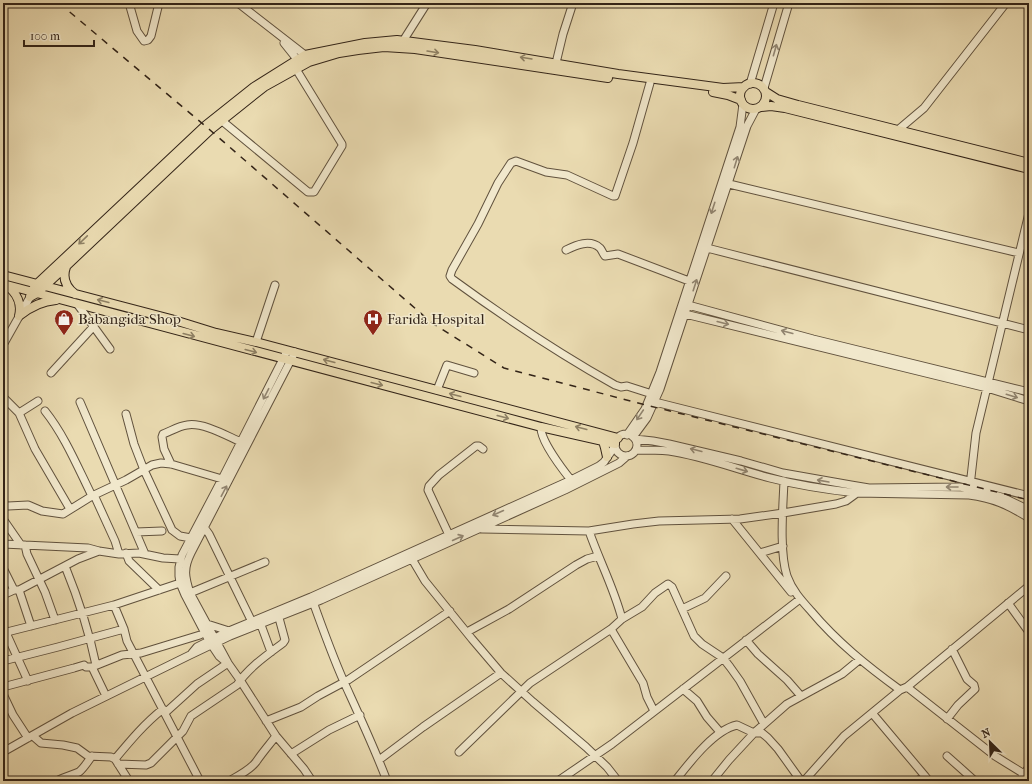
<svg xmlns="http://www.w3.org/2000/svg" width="1032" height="784" viewBox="0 0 1032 784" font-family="'IM FELL French Canon',serif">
<rect width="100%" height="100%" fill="#eadbb1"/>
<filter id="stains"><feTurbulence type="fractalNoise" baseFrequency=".005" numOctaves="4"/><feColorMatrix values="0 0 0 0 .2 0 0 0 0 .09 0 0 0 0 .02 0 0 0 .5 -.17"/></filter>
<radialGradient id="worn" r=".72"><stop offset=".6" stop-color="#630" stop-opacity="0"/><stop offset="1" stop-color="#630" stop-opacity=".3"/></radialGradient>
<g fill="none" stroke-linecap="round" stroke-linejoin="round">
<defs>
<path id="minor" d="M129 3 137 31 144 41 148 40 151 36 159 3
M238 3 305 55 308 59
M403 41 427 3
M284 43 300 63
M556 63 563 34 573 3
M650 83 633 143 615 196H613L567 175 546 172 516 161 511 163 498 183 478 224 452 270 450 276 452 279C504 317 558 353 615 385L621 387 627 386 652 394
M750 84 774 3
M764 88 789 3
M221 120 308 192H314L342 146V144L296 69
M898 130 924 108 1006 3
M729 184 1019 253
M707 248 1029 330
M566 250C576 245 590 239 600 248 602 250 603 254 605 256L618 254 689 281
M78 305 110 349
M688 305 813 339 1029 392
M685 314 987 388 1029 401
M256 342 275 285
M3 345 30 297
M295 352 191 553C183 569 185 577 190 593L228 663 240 680 276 736 304 769 312 781
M51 373 94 326
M437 390 447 365 474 373
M3 397 19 413 35 449 70 509
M80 402 145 554
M655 402 1029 496
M45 411C65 436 78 468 92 496
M19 413 38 401
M126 414 134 444 144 470 172 530 180 536 191 538
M541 427C540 440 563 470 571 480
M615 445a11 11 0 1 1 22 0a11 11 0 1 1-22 0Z
M627 435 645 409 660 372 740 127 743 104
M633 437 647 418 660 389 747 126 756 109
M635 439 653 441 669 444 741 461 783 473 851 485 869 488 959 487 979 490 1002 497 1029 510
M636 450C647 450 658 450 669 451 703 456 736 469 770 478 797 485 829 490 857 493L969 495C993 498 1008 505 1029 518
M171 464 164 449 162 437 163 434C171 431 179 426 187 425 203 422 227 436 241 442
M784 481C783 507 779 551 787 576 792 590 801 600 811 611 837 642 867 666 900 690
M970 486 976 433 1029 213
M94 495 115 541 119 554
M3 505 8 506 28 505 42 511 63 514 92 496 126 480 152 465 161 463 171 464 222 479
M3 519 21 545
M732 519 791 592
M204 527 209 534 252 622
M482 529 589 531 633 524 659 521 740 519 783 513 836 504 846 501 857 493
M589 531C599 560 614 588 622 619
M136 532 162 531
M449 535 428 490 429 486 439 475 476 446H479L483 449
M3 544 88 548 99 551 119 554 139 553 163 558 180 559
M25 545 27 554 45 592 55 620
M126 553 129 561 159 590
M760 553 783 546
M412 559 425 581 472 639 501 673 533 702 586 747 607 767 618 781
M65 566C78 598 89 631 96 665
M3 568 14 590
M19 590 31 626
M190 593 265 562
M3 595 14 590H19L78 559 99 551
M312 599C322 627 332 655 344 682 359 715 374 747 387 781
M1008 603 1029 632
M114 605 124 629 127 641 200 781
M682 609 705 598 726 576
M207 624 229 631
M261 625 271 652
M3 626 28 681
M611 629 643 683 647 697 654 711
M467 632 509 609 576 565 587 559 598 556
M3 633 114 605 180 583
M746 640 758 654 787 680 801 696
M192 653 197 647 229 631 311 597 571 480 599 466 604 462 615 446
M3 661 58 647 124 629
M226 662 219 656 209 641 185 595 180 583 179 576V567L182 555 222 479 286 353
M92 667 106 696
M3 687 74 668 84 665 86 667H92L122 655 141 653 200 635
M907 687 995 756 1029 777
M683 689 697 701 707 717 720 732
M3 694 13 715 28 738
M165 713 197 684 228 663
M872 713 925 776
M947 719 958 705 975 689 974 685 967 679 952 649
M266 721 301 707 318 696 348 680 450 611
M33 736 41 743 63 745 77 748 88 756 111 757 115 759 129 781
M3 752 72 713 190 655 230 636 321 600 565 490 619 463 627 456
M459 752 530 683 611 629 622 619 642 607 655 593 668 584 672 587 694 636 702 644 723 658 730 667 740 681 764 724
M291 754 329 730 360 715
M947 756 975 781
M115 759C130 741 144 724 163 709
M379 760 423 727 501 673
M118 764 146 765 151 763 183 731 191 716 237 685C248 668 267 655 283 643L285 640 279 618
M57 781C64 777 72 775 79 772 84 768 88 761 92 756
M229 781C238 776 250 770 256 762 262 753 269 745 276 736
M558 781 612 744 800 599
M675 781C690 762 714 730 737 725L754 733H762L768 738 778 749 801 781
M712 781 729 760 754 733 787 704 842 674 859 660
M804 781 844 736 900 690 907 687 1029 586
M917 781 925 776 929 781
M1019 781 1029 767"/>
<path id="major" d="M740 96a13 13 0 1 1 26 0a13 13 0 1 1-26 0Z
M713 92 728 95 741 100
M766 92 777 99 798 105 1029 163
M761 107 771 106 785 108 1029 169
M66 267C62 278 66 287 75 294
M3 275 171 319 216 333 256 342 618 438
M3 284 541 427 603 441 615 444
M7 286C17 293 22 304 19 316
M30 297 31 292 37 284 205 126 254 87 305 55 365 43 397 40 475 50 618 74 723 88 744 87
M30 297 37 293 62 270 210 130 264 87 309 62 339 53 358 50 384 47 415 49 608 78
M19 316C30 307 42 301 56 300
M603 441 605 448 607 457"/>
</defs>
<use href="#minor" stroke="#61523e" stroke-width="9"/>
<use href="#major" stroke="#332418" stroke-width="10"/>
<use href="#minor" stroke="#f1e8cc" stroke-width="7"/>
<use href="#major" stroke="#eadbb1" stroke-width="8"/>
<path stroke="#332418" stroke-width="1.5" stroke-dasharray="7 7" stroke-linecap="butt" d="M59 3 210 130 432 323 504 368 646 405 1029 500"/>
</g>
<defs><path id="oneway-shaft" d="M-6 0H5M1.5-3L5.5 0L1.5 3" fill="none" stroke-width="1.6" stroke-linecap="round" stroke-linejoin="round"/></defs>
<g stroke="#928672">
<use href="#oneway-shaft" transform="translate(775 50) rotate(-74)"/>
<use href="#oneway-shaft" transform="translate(736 162) rotate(-73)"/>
<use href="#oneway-shaft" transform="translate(713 208) rotate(108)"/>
<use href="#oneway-shaft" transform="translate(695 285) rotate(-72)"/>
<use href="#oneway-shaft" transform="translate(723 323) rotate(14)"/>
<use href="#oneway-shaft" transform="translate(787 332) rotate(-165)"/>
<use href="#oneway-shaft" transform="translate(266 394) rotate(117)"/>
<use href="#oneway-shaft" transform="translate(1012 396) rotate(17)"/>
<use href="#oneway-shaft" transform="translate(640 415) rotate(124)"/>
<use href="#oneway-shaft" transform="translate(696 450) rotate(-166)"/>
<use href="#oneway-shaft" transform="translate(742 470) rotate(16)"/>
<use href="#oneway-shaft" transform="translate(823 481) rotate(-170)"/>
<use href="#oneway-shaft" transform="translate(952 487) rotate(180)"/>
<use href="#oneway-shaft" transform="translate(224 491) rotate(-62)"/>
<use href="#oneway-shaft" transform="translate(498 513) rotate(156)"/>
<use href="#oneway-shaft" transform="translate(458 538) rotate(-24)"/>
</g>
<g stroke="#8e8064">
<use href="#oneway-shaft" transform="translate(433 52) rotate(9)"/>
<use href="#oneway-shaft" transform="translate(526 58) rotate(-171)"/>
<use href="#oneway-shaft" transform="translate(83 240) rotate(136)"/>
<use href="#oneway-shaft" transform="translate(103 301) rotate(-166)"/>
<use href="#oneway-shaft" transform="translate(189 335) rotate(15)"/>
<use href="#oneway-shaft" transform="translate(251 351) rotate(15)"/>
<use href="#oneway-shaft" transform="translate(329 361) rotate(-165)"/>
<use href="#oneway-shaft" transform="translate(377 384) rotate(14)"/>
<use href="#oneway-shaft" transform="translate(455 395) rotate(-165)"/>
<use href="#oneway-shaft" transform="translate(503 417) rotate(15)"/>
<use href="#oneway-shaft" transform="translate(581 428) rotate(-165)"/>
</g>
<defs>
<symbol id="shop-pin" viewBox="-11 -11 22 30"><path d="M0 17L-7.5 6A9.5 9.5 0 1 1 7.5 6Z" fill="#8f2418" stroke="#f1e8cc"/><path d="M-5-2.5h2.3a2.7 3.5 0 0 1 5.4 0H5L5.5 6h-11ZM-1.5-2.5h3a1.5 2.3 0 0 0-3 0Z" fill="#fff"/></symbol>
<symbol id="hospital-pin" viewBox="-11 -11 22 30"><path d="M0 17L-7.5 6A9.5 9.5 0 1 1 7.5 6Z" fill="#8f2418" stroke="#f1e8cc"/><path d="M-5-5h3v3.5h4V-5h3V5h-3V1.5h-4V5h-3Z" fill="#fff"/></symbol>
</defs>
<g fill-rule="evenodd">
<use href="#shop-pin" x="53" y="308" width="22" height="30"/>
<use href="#hospital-pin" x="362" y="308" width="22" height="30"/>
</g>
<g text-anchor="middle" stroke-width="3" stroke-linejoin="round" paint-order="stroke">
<g font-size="15" fill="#332418" stroke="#f1e8cc" text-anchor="start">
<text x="78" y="324">Babangida Shop</text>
<text x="387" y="324">Farida Hospital</text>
</g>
</g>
<rect width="1032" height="784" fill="none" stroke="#eadbb1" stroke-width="16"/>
<rect x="4" y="4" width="1024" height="776" fill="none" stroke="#332418" stroke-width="2"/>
<rect x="8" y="8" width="1016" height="768" fill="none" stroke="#332418"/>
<g transform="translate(990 742) rotate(336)" stroke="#f1e8cc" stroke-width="3" paint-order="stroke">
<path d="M0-3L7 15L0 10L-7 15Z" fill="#332418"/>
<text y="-6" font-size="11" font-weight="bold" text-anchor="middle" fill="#332418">N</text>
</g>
<path d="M24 40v6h70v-6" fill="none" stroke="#332418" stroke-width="2"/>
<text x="30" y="40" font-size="12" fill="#332418" stroke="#f1e8cc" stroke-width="3" paint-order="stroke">100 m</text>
<rect width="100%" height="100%" filter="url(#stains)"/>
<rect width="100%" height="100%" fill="url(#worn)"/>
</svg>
